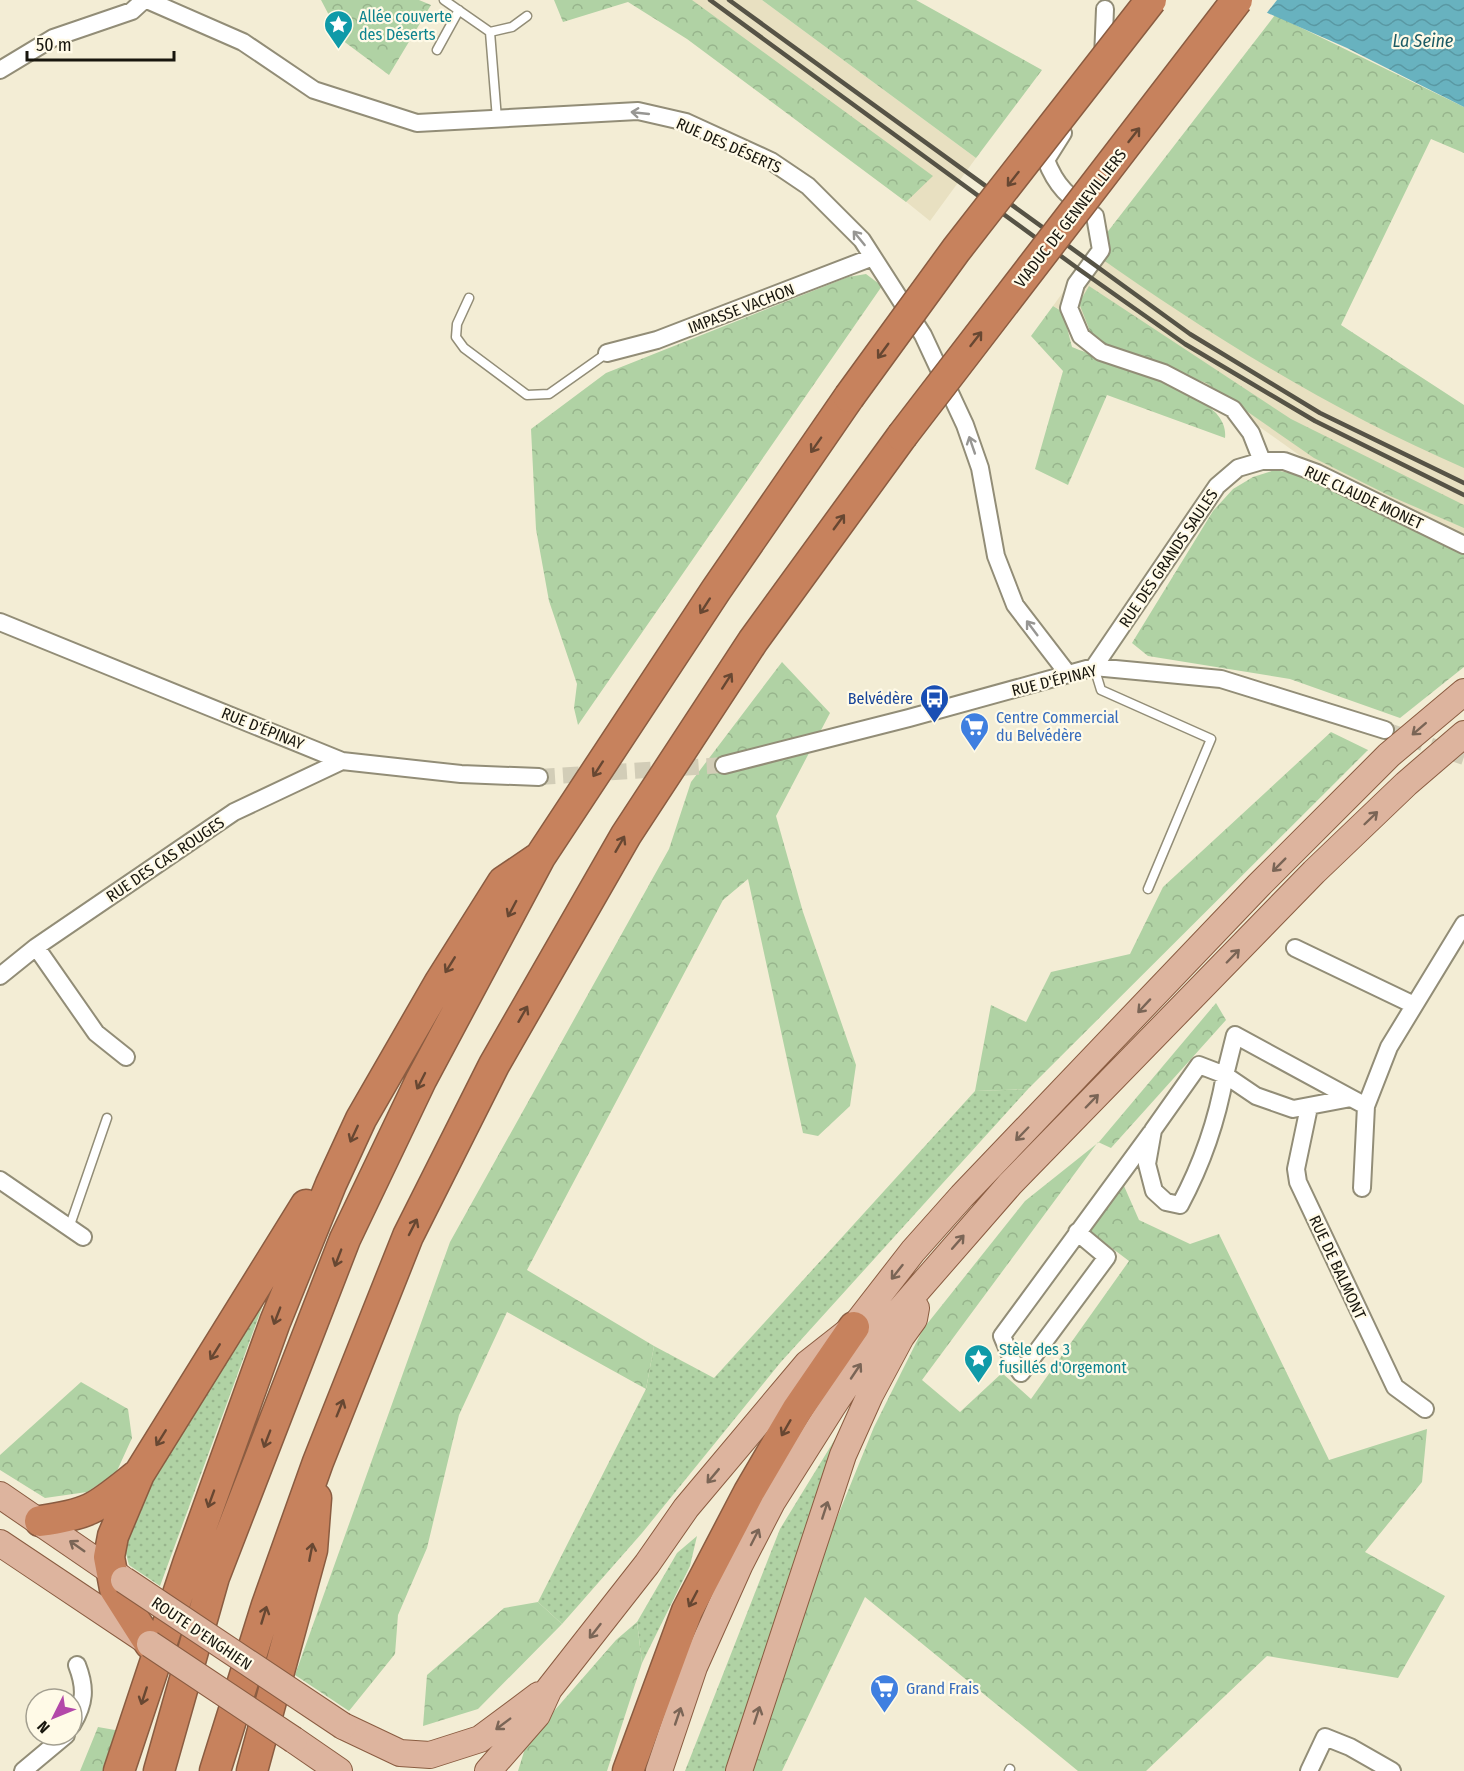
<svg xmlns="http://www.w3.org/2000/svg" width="1464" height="1771" viewBox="0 0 1464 1771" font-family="'Fira Sans Condensed',sans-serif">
<defs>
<pattern id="grass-dots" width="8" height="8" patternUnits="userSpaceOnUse" patternTransform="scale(1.5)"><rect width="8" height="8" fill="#b0d2a4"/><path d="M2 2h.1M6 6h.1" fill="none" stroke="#97b48c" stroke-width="1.8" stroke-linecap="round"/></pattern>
<pattern id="forest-crowns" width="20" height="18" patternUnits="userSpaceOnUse" patternTransform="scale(1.5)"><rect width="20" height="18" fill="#b0d2a4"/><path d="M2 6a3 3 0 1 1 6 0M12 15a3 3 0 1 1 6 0" fill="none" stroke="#97b48c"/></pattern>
<pattern id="water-waves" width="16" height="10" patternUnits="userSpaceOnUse" patternTransform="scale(1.5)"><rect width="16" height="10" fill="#68b2bf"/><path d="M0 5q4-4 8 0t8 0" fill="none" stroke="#5998a3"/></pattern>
</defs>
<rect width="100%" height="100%" fill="#f3edd5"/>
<path fill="#e8e0c1" d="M638 0H762L976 158 930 221 836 145Z
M1092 252 1464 431V538L1337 482 1195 381 1053 306Z"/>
<path fill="url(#grass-dots)" d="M1028 1089 780 1363 642 1533 562 1624 538 1602 646 1389 654 1346 714 1378 975 1091Z
M264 1302 160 1586 129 1565 120 1531Z
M840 1431 731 1771H685L780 1529Z
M697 1536 690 1566 642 1663 637 1622 677 1553Z"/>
<path fill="url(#forest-crowns)" d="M321 0H419L431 5 389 75 342 40Z
M554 0H692L933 176 906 202 687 39 628 2 563 22Z
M762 0H916L1042 70 976 158Z
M1275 15 1464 107V153L1431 139 1341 325 1464 405V468C1332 411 1209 335 1092 252Z
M866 274 882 286 578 725 574 708 577 684 549 601 536 529 531 429 606 373 848 277Z
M1089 286 1291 419 1464 505V528L1390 496 1314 458 1206 383 1111 348 1091 334 1079 303Z
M1053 306 1063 312 1072 347C1104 360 1196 391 1216 413 1223 421 1226 429 1225 438L1107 395 1068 485 1035 469 1063 371 1031 336Z
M1275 470 1304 476 1464 552V667L1400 718 1290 679 1148 656 1132 643 1213 511 1233 489 1253 477Z
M782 662 830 713 776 816 803 912 856 1065 850 1106 818 1136 803 1133 748 879 723 900 527 1270 654 1346 646 1389 507 1312 459 1415 427 1548 398 1615 395 1654 349 1711 295 1675 450 1242 669 849 691 782Z
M1331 732 1368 750 1028 1089 975 1091 991 1005 1026 1022 1051 972 1130 954 1163 887Z
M1216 1003 1226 1020 1111 1148 1098 1142 922 1380 960 1412 1002 1373 1031 1399 1129 1261 1088 1230 1124 1186 1139 1220 1190 1244 1219 1234 1329 1460 1427 1429 1422 1482 1365 1552 1445 1596 1398 1678 1267 1656 1146 1771H1078L865 1597 782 1771H751L819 1562 874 1427 923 1329 1025 1201 1099 1142Z
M81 1382 128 1409 132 1438 116 1473 87 1492 45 1498 0 1470V1455Z
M538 1602 562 1624 478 1709 423 1726 427 1675 504 1608Z
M637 1622 642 1663 607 1771H518L527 1742 616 1640Z
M98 1727 143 1735 133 1771H80Z"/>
<path fill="url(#water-waves)" d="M1238 0H1464V107L1347 48Z"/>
<path fill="#f3edd5" d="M1235 0H1277L1266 14Z"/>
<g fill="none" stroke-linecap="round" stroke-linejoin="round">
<path stroke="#d2cdb7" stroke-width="16" stroke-dasharray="16 8" stroke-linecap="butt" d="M1385 730 1464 757
M539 777 724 765"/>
<defs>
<path id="lane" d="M444 0 490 32 497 119
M490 32 512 27 527 16
M437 50 459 10
M469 298 457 324 456 337 464 348 527 395 549 394 607 353
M1094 667 1101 690 1211 739 1148 889
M69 1228 107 1118
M1009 1771 1010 1769"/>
<path id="street" d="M147 0 243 42 314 90 417 123 638 111 686 122 771 161 808 186 862 240 923 335 965 425 980 468 996 556 1015 605 1068 674
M1103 58 1105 9
M0 70 53 38 132 11 144 0
M1063 133 1046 160C1057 189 1071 198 1095 216L1101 250 1076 284 1069 308 1081 336 1101 352 1164 373 1233 409 1251 433 1262 461 1238 468 1217 486 1094 667
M607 353 657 340 873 257
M1262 461H1284L1317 473 1464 545
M0 622 342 761 461 774 539 777
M724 765 909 718 1094 667 1221 679 1385 730
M36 947 96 1033 126 1057
M1295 948 1414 1005
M0 976 36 947 234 812 342 761
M1351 1098 1293 1109 1256 1096 1225 1075C1217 1121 1202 1164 1180 1205L1166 1202 1154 1191 1147 1164 1153 1130 1199 1065 1225 1075 1235 1035 1351 1098 1366 1106
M1309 1107 1296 1169 1298 1182 1395 1387 1425 1409
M0 1180 83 1237
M1362 1188 1366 1106 1389 1047 1464 924
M1077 1232 1107 1257 1021 1373 1013 1362 1002 1336 1151 1133
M72 1725C85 1703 86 1688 77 1665
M23 1771 66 1735
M1309 1771 1325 1737 1350 1747 1392 1771"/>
<path id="primary" d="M0 1495 121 1578
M0 1543 148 1642
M343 1726 400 1753 430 1755 480 1739 539 1695
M294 1740 339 1771
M488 1771 537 1715 549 1689 647 1564 686 1508 807 1364 854 1327 913 1251 962 1196 1259 885 1389 755 1464 692
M659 1771 694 1667 740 1564 772 1502 832 1407 887 1325 1010 1184 1314 872 1406 784 1464 734
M739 1771 843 1455 870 1395 901 1337 914 1319 916 1308"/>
<path id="highway" d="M40 1521C91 1514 96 1508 136 1476
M150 1644 115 1589 109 1557 113 1536 139 1474 306 1205
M119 1771 189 1561 275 1322 331 1184 361 1119 440 982 503 882 537 859
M159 1771 214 1577 345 1239 421 1080 540 857 716 590 849 397
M215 1771 267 1605 318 1462 408 1236 494 1065 626 835 753 641 902 436
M252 1771 312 1550 316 1498
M628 1771 687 1611 749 1492 797 1410 854 1327"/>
</defs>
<use href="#lane" stroke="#928d77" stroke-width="11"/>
<use href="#street" stroke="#928d77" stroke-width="20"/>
<use href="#primary" stroke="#8a5c41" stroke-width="28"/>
<use href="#highway" stroke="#8a5c41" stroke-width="33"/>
<use href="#lane" stroke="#fff" stroke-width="8"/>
<use href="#street" stroke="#fff" stroke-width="16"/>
<use href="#primary" stroke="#ddb49e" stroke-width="26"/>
<use href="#highway" stroke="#c7825d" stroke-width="30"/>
<path stroke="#565346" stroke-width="4.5" d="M710 0 1080 270 1185 344 1315 421 1464 495
M729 0 1190 334 1320 413 1464 483"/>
<defs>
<path id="primary-bridge" d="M124 1580 343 1726
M150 1644 294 1740"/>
<path id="highway-bridge" d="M849 397 956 250 1151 0
M902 436 1237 0"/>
</defs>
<use href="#primary-bridge" stroke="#8a5c41" stroke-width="28" stroke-linecap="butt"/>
<use href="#highway-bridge" stroke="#8a5c41" stroke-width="33" stroke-linecap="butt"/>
<use href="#primary-bridge" stroke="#ddb49e" stroke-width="26"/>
<use href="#highway-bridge" stroke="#c7825d" stroke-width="30"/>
</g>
<defs><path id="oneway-shaft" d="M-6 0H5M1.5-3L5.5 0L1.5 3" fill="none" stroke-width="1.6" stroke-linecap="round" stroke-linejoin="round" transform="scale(1.5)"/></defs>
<g stroke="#979693">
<use href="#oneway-shaft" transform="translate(640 113) rotate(-174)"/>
<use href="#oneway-shaft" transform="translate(859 238) rotate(-129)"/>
<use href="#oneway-shaft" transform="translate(972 445) rotate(-109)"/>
<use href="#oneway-shaft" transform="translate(1032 628) rotate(-127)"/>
</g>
<g stroke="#674732">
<use href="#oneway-shaft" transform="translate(1134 135) rotate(-52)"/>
<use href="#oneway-shaft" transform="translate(1013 179) rotate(128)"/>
<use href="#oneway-shaft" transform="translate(976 339) rotate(-52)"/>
<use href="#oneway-shaft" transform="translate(883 351) rotate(126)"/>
<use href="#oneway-shaft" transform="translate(816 445) rotate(125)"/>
<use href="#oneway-shaft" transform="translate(839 522) rotate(-54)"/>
<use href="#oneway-shaft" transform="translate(705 606) rotate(123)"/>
<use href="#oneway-shaft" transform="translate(727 681) rotate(-57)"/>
<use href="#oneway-shaft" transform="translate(598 769) rotate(123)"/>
<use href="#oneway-shaft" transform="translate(620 844) rotate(-60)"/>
<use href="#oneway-shaft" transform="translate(512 909) rotate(118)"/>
<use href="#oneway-shaft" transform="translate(450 965) rotate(122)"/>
<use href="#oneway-shaft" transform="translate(523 1014) rotate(-60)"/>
<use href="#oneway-shaft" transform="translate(421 1081) rotate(117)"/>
<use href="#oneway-shaft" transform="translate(354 1134) rotate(115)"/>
<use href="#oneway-shaft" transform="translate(413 1227) rotate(-63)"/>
<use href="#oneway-shaft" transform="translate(338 1258) rotate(111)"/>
<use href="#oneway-shaft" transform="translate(277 1316) rotate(111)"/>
<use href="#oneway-shaft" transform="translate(215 1352) rotate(122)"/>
<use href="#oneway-shaft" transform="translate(340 1408) rotate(-68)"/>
<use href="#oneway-shaft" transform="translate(786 1428) rotate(120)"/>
<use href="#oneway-shaft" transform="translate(161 1438) rotate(122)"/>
<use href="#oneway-shaft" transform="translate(267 1439) rotate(111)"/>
<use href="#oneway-shaft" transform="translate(211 1499) rotate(110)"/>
<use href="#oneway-shaft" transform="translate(311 1552) rotate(-79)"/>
<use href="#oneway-shaft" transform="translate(693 1599) rotate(118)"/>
<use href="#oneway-shaft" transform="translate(264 1615) rotate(-73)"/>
<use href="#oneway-shaft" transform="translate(144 1696) rotate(108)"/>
</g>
<g stroke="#7a6556">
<use href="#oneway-shaft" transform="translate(1419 729) rotate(139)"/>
<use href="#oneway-shaft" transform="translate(1371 818) rotate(-44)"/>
<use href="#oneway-shaft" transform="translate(1279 865) rotate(135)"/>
<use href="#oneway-shaft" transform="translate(1233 956) rotate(-46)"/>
<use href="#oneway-shaft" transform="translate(1144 1006) rotate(133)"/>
<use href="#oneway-shaft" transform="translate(1092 1101) rotate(-46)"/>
<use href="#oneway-shaft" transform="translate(1022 1134) rotate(134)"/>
<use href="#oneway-shaft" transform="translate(958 1242) rotate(-49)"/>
<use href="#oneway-shaft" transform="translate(897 1272) rotate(128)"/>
<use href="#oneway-shaft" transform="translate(856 1371) rotate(-56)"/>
<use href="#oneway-shaft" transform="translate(713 1476) rotate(130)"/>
<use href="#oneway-shaft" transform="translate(825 1510) rotate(-72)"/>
<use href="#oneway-shaft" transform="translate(755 1537) rotate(-63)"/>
<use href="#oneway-shaft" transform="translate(77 1546) rotate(-145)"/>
<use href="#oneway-shaft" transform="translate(595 1631) rotate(128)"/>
<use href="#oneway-shaft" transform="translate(757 1715) rotate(-72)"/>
<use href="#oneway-shaft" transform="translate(678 1716) rotate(-71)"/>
<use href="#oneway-shaft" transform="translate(503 1724) rotate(143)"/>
</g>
<defs>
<symbol id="sight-pin" viewBox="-11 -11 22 30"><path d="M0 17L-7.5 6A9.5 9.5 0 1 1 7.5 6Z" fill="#0f9aa8" stroke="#fffae7"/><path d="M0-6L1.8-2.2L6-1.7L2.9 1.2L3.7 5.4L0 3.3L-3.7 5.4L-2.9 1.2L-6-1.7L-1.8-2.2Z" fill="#fff"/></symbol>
<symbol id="bus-pin" viewBox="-11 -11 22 30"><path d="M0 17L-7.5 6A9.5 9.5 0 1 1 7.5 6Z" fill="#1a4fb4" stroke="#fffae7"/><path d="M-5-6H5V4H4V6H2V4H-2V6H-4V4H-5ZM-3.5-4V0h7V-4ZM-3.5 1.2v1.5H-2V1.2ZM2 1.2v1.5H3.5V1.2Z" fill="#fff"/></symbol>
<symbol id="supermarket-pin" viewBox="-11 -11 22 30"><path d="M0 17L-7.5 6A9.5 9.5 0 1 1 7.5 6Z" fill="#3f7fe0" stroke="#fffae7"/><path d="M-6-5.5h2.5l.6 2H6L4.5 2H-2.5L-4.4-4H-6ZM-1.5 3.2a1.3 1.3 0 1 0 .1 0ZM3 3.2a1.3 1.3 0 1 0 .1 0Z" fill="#fff"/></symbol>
</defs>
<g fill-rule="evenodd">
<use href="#sight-pin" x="322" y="8" width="33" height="45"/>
<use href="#bus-pin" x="918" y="682" width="33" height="45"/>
<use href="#supermarket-pin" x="958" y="710" width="33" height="45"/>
<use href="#sight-pin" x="962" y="1342" width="33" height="45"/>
<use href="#supermarket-pin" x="868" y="1672" width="33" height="45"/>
</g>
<g text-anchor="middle" stroke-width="4.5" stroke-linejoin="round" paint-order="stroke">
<g font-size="16" fill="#0d838f" stroke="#fffae7" text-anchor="start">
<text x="359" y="22">Allée couverte<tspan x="359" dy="18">des Déserts</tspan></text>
<text x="999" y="1355">Stèle des 3<tspan x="999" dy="18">fusillés d'Orgemont</tspan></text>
</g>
<g font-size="16" fill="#18160e" stroke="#fffae7">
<text transform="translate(729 145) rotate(24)" y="6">RUE DES DÉSERTS</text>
<text transform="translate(1070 218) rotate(-52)" y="6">VIADUC DE GENNEVILLIERS</text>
<text transform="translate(741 308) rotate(-21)" y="6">IMPASSE VACHON</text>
<text transform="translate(1364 497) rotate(25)" y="6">RUE CLAUDE MONET</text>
<text transform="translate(1168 558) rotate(-56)" y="6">RUE DES GRANDS SAULES</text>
<text transform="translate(1054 680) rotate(-14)" y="6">RUE D'ÉPINAY</text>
<text transform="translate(263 728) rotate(22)" y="6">RUE D'ÉPINAY</text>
<text transform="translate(165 859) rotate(-34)" y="6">RUE DES CAS ROUGES</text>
<text transform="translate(1338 1267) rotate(65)" y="6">RUE DE BALMONT</text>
<text transform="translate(202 1633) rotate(34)" y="6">ROUTE D'ENGHIEN</text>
</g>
<g font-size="16" fill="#164399" stroke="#fffae7" text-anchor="end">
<text x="913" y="704">Belvédère</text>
</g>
<g font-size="16" fill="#366cbe" stroke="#fffae7" text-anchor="start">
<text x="996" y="723">Centre Commercial<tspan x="996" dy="18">du Belvédère</tspan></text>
<text x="906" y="1694">Grand Frais</text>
</g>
<g font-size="18" font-style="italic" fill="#1c5b65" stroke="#fffae7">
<text x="1423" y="47">La Seine</text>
</g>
</g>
<g transform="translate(54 1717) rotate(227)"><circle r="28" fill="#fffae7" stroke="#a39f90" stroke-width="1.5"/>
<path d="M0-4.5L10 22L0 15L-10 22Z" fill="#b348a9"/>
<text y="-9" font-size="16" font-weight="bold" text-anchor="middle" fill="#18160e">N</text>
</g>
<path d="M27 51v9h147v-9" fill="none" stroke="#18160e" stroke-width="3"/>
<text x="36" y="51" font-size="18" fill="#18160e" stroke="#fffae7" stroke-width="4.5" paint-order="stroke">50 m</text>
</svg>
